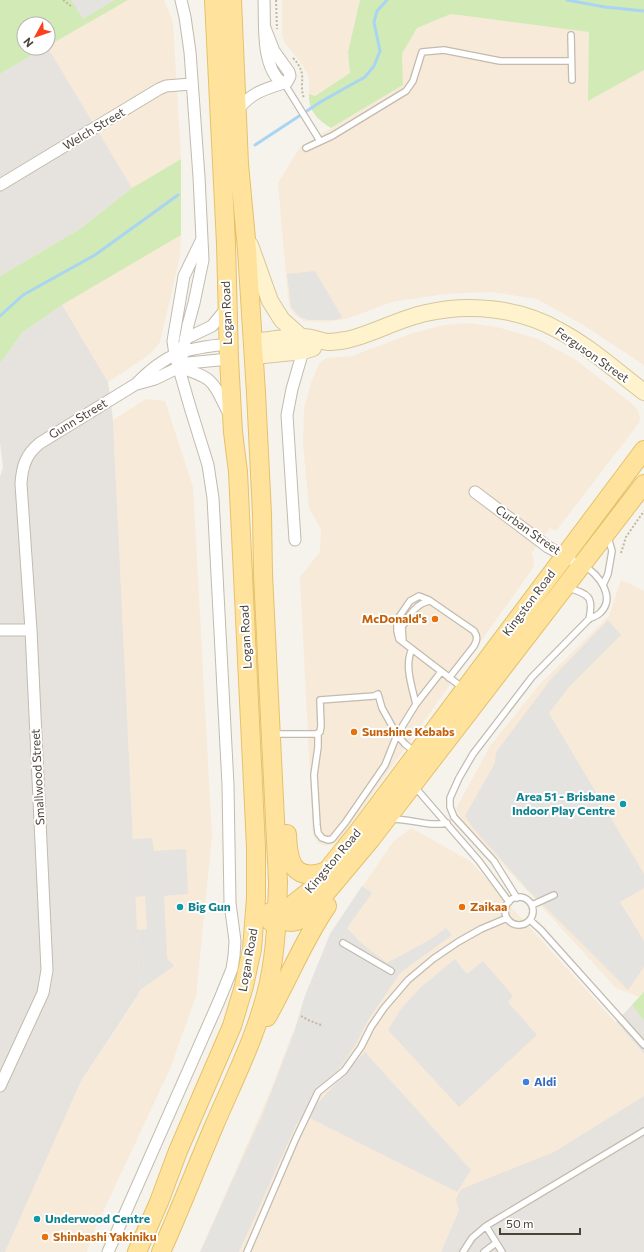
<svg xmlns="http://www.w3.org/2000/svg" width="644" height="1252" viewBox="0 0 644 1252" font-family="Commissioner,sans-serif">
<rect width="100%" height="100%" fill="#f6f3ec"/>
<path fill="#f7ead8" d="M128 0H164L173 23 181 159 132 188 48 48V46Z
M282 0H360L348 52 350 73 315 96 309 94V77L302 64 284 42 282 32Z
M451 14 590 32 589 100 644 70V365L585 326 537 299 492 292 444 294 392 302 346 319 324 322 304 321 295 315 290 308 288 297 278 183 300 147 403 85 402 54 417 28Z
M181 235 180 256 160 342 153 351 146 357 108 382 62 305Z
M468 323 497 327 538 339 576 360 635 406 639 413 640 419 639 423 556 531 550 528 531 554 534 559 533 568 341 838 334 844 326 846 318 843 313 834 300 577 320 552 321 529 309 508 303 443 304 408 311 383 319 364 323 360 327 358 352 356 413 333 444 325Z
M146 399 165 401 193 487 212 836 196 996 170 1069 92 1235 87 1252H5L81 1081 138 996 140 990 113 420Z
M621 580 644 591V992L639 997 616 988 463 821 456 809 490 746 540 684 609 616Z
M411 828 470 861 644 1054V1096L554 1152 461 1189 456 1199 459 1210 441 1252H200L272 1087 330 934 393 842Z"/>
<path fill="#e6e2dd" d="M44 48H48L132 188 80 229 0 276V74Z
M62 305 108 382 113 420 140 990 138 995 81 1081 5 1252H0V477L3 467 0 443V363L23 332Z
M644 992V1054L616 1022Z
M644 1096V1252H441L459 1210 456 1199 461 1189 554 1152Z"/>
<path fill="#d2eab5" d="M0 0H128L48 46V24H24V48H44L0 74Z
M360 0H644V70L588 101 589 32 451 14 417 28 402 54 403 85 331 128C318 120 308 111 309 94L315 96 350 73 348 52Z
M181 159V235L62 305 23 332 0 363V276L80 229 132 188Z
M644 992V1020L632 1005Z"/>
<path fill="#e5e3e0" d="M71 0H115L83 19Z
M315 271 342 317 336 320H308L300 317 291 307 287 274Z
M608 620 621 635 569 687 549 713 644 874V888L620 902 644 941V967L628 990 527 889 473 828 465 816 495 763 496 752 551 679Z
M152 838 154 851 186 849 188 894 164 896 167 958 174 966 140 990 137 930 147 929 145 896 135 897 132 839Z
M362 886 372 893 347 928 361 943 387 963 431 939 446 928 452 935 400 973 367 1022 356 1044 338 1071 296 1125 239 1252H200L264 1111 295 1030 304 998 330 934Z
M455 959 467 974 483 961 513 996 508 1002 537 1035 459 1107 388 1030 401 1009 420 988Z
M365 1052 471 1170 457 1192 310 1118 315 1106Z"/>
<g fill="none" stroke-linecap="round" stroke-linejoin="round">
<path stroke="#a9d4f2" stroke-width="3" d="M567 0 605 7 644 11
M255 145 322 101 365 77 374 66 380 51 374 22 377 11 387 0
M0 316 23 295 95 255 178 195"/>
<defs>
<path id="lane" d="M571 35 572 80
M284 83 320 141
M306 148 332 136 406 91 413 81 422 52 444 50 500 61H571
M603 585 608 574 612 551 608 537
M568 588C589 594 594 597 589 619
M403 642 402 627C409 616 416 603 430 601
M412 649C404 665 412 687 416 704
M449 678 474 646C477 640 478 637 474 631L429 600 419 596 410 601 399 617 397 622V631L399 639 463 688
M273 734H316L320 732 321 726 320 700 374 696 378 694 382 708 397 735 385 765 345 823 332 839 328 840 322 838 318 833 317 825 314 775 318 747V733
M415 752 405 744 397 735 416 704 441 672
M414 786 479 861 509 902
M392 819C412 819 428 827 447 823
M505 911a14 14 0 1 1 28 0a14 14 0 1 1-28 0Z
M517 898 494 861 454 817 450 807V798L459 778 473 754 532 677 589 619C593 617 597 616 600 613 617 597 598 574 583 565
M532 905 554 895
M530 920 541 930 644 1045
M343 943 391 971
M486 1226 502 1252
M247 1252 296 1138 318 1092 344 1071 361 1047 371 1027 384 1008 408 980 433 959 458 942 481 929 507 918
M463 1252 472 1238 486 1226 644 1131
M484 1252 496 1243"/>
<path id="street" d="M181 0 185 17 190 52 199 177 203 260 194 303 188 325 182 357
M264 0C265 25 261 66 282 83
M236 112C251 92 265 89 287 82L290 76 289 72 274 51 265 28
M0 185 159 89 166 86 191 84
M185 339 212 326 226 309
M178 367C214 378 212 380 228 412
M137 384 155 379 188 363 229 359
M475 492 548 547 570 559
M295 540 287 415 292 389 303 351
M0 630H31
M0 1086 43 993 47 970 31 630 21 484C22 466 26 454 40 443L136 384C167 352 186 348 229 344
M108 1252 219 1001 232 969 234 956 235 941 230 903 228 785 213 498 208 465 190 407 175 355 173 341 184 276 201 241"/>
<path id="secondary" d="M250 245 270 301 282 320 301 337 303 351
M253 342C269 340 287 337 304 337 312 337 320 341 328 342 333 342 340 341 346 340 373 334 398 319 426 313 470 303 519 308 558 330 589 346 616 371 644 392
M254 356 303 351 313 348"/>
<path id="primary" d="M287 834C288 862 293 883 327 871
M270 912C284 923 295 927 309 913L371 839 644 484
M271 922 312 889 358 832 644 450
M267 1017C288 980 303 941 327 906
M137 1252 159 1202 178 1151 232 1026 244 986 252 949 256 898V847L238 472 233 432 229 359 226 244 214 0
M161 1252C180 1210 196 1168 214 1126 234 1079 258 1033 269 982 276 949 277 916 278 882L263 574 262 514 256 393 247 250 239 164 232 0"/>
</defs>
<use href="#lane" stroke="#c2bbae" stroke-width="8"/>
<use href="#street" stroke="#c2bbae" stroke-width="13"/>
<use href="#secondary" stroke="#d6c79b" stroke-width="18"/>
<use href="#primary" stroke="#e6c16a" stroke-width="20"/>
<path stroke="#c4b79f" stroke-width="2" stroke-dasharray="2 2" stroke-linecap="butt" d="M63 0 71 6
M276 0 277 29
M293 58C309 75 298 82 304 98
M621 553 626 537 644 511
M301 1016 308 1020 321 1025"/>
<use href="#lane" stroke="#fff" stroke-width="5.5"/>
<use href="#street" stroke="#fff" stroke-width="11"/>
<use href="#secondary" stroke="#fff3cd" stroke-width="16"/>
<use href="#primary" stroke="#ffe39c" stroke-width="18"/>
</g>
<g fill="#e8710a" stroke="#fff" stroke-width="1.5">
<circle cx="435" cy="619" r="4"/>
<circle cx="354" cy="732" r="4"/>
<circle cx="462" cy="907" r="4"/>
<circle cx="45" cy="1237" r="4"/>
</g>
<g fill="#0f9aa8" stroke="#fff" stroke-width="1.5">
<circle cx="623" cy="804" r="4"/>
<circle cx="180" cy="907" r="4"/>
<circle cx="37" cy="1219" r="4"/>
</g>
<circle fill="#3f7fe0" stroke="#fff" stroke-width="1.5" cx="526" cy="1082" r="4"/>
<g text-anchor="middle" stroke-width="4" stroke-linejoin="round" paint-order="stroke">
<g font-size="12" fill="#4b4439" stroke="#fff">
<text transform="translate(94 129) rotate(-31)" y="4">Welch Street</text>
<text transform="translate(227 313) rotate(-92)" y="4">Logan Road</text>
<text transform="translate(592 355) rotate(35)" y="4">Ferguson Street</text>
<text transform="translate(78 419) rotate(-31)" y="4">Gunn Street</text>
<text transform="translate(528 530) rotate(35)" y="4">Curban Street</text>
<text transform="translate(529 603) rotate(-53)" y="4">Kingston Road</text>
<text transform="translate(246 637) rotate(-93)" y="4">Logan Road</text>
<text transform="translate(38 777) rotate(-93)" y="4">Smallwood Street</text>
<text transform="translate(333 861) rotate(-50)" y="4">Kingston Road</text>
<text transform="translate(248 960) rotate(-80)" y="4">Logan Road</text>
</g>
<g font-size="12" font-weight="bold" fill="#c56008" stroke="#fff" text-anchor="start">
<text x="427" y="623" text-anchor="end">McDonald's</text>
<text x="362" y="736">Sunshine Kebabs</text>
<text x="470" y="911">Zaikaa</text>
<text x="53" y="1241">Shinbashi Yakiniku</text>
</g>
<g font-size="12" font-weight="bold" fill="#0d838f" stroke="#fff" text-anchor="start">
<text x="615" y="801" text-anchor="end">Area 51 - Brisbane<tspan x="615" dy="14">Indoor Play Centre</tspan></text>
<text x="188" y="911">Big Gun</text>
<text x="45" y="1223">Underwood Centre</text>
</g>
<g font-size="12" font-weight="bold" fill="#366cbe" stroke="#fff" text-anchor="start">
<text x="534" y="1086">Aldi</text>
</g>
</g>
<g transform="translate(36 36) rotate(230)"><circle r="19" fill="#ffffff" stroke="#b7b4b0"/>
<path d="M0-3L7 15L0 10L-7 15Z" fill="#fc3f1d"/>
<text y="-6" font-size="11" font-weight="bold" text-anchor="middle" fill="#4b4439">N</text>
</g>
<path d="M500 1228v6h80v-6" fill="none" stroke="#4b4439" stroke-width="2"/>
<text x="506" y="1228" font-size="12" fill="#4b4439" stroke="#ffffff" stroke-width="3" paint-order="stroke">50 m</text>
</svg>
